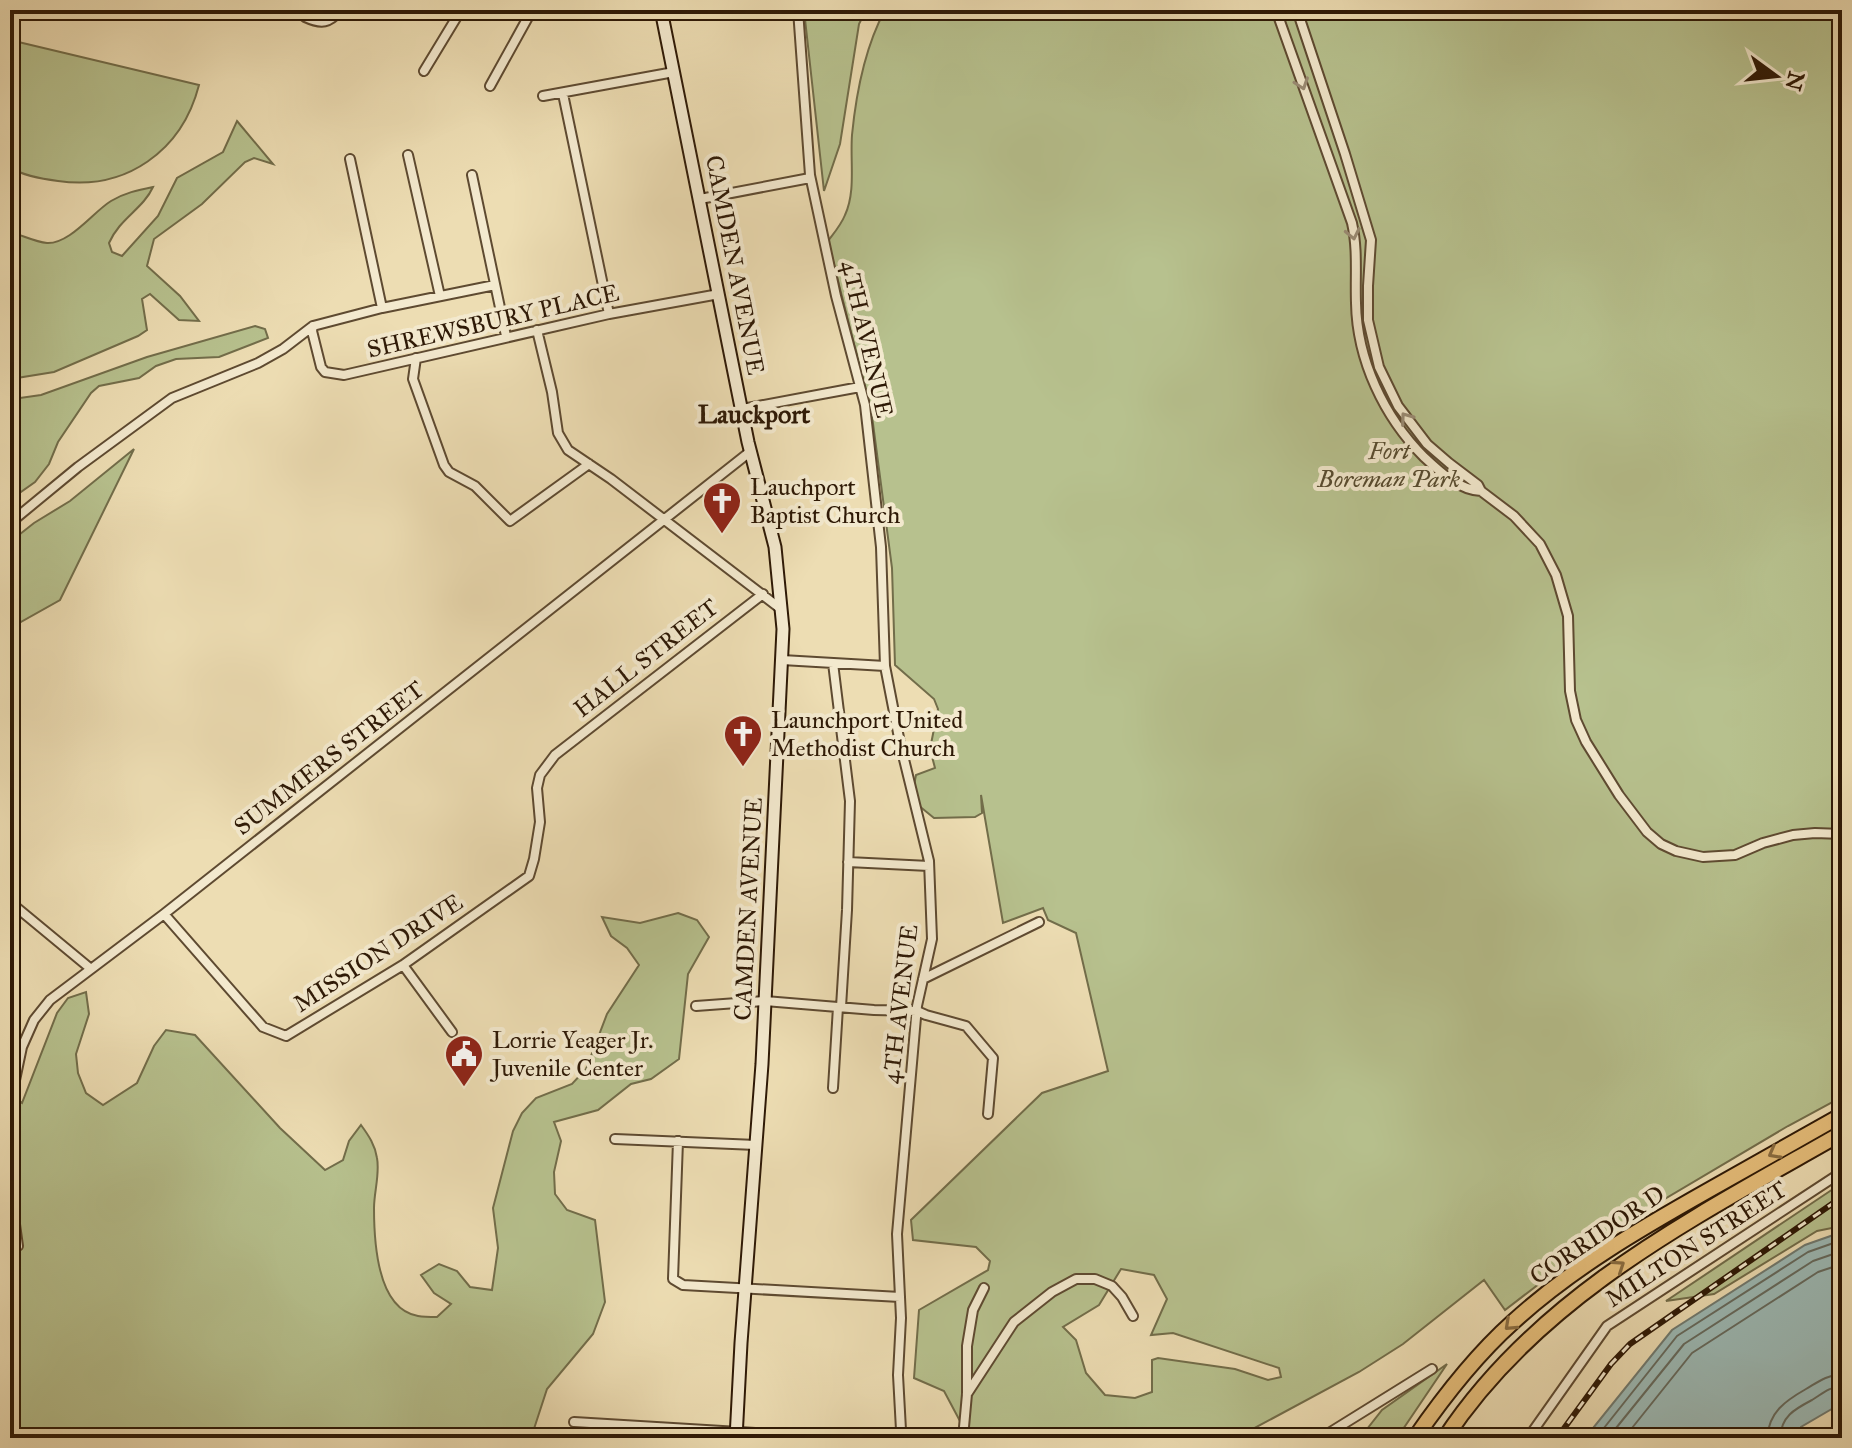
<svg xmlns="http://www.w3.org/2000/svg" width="1852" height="1448" viewBox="0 0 1852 1448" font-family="'IM FELL Great Primer',serif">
<rect width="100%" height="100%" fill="#edddb3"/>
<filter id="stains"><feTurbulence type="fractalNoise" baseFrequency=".0025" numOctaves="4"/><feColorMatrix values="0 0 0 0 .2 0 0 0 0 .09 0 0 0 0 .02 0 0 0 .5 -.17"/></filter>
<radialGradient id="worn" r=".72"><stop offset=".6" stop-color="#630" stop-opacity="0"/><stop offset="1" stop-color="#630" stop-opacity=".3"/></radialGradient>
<path fill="#b7c18e" stroke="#726d4a" stroke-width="2" fill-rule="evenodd" d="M804 10H866L859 24 840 144 824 191Z
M885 10H1842V1097L1788 1126 1614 1229 1561 1267 1505 1310 1484 1280 1403 1344 1359 1372 1236 1438H969L944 1391 914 1378 919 1310 988 1270 990 1261 976 1247 913 1240 911 1220 1042 1093 1108 1071 1076 933 1048 920 1043 908 1003 923 981 795 982 813 975 817 934 818 918 805 914 785 916 775 935 768 930 749 938 709 934 699 895 665 892 568 872 416 828 241C834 233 841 225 845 215 856 191 850 162 852 135 856 94 865 47 885 10ZM1121 1269 1154 1275 1167 1299 1151 1335 1173 1333 1279 1368 1281 1377 1268 1380 1235 1369 1158 1358 1152 1360V1392L1135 1398 1105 1395 1086 1373 1076 1340 1063 1327 1099 1305Z
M10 40 199 85C182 151 126 191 58 181 42 179 25 176 10 168Z
M237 121 273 164 254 158 245 162 202 204 154 239 147 266 180 296 199 321 179 320 150 294 142 299 147 330 138 336 54 372 17 378 10 383V232C22 235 35 242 47 243 70 244 93 212 111 201 124 193 138 190 153 187 143 209 120 218 109 243L112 252 122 256 158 216 177 178 223 152Z
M255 326 265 329 268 338 219 357 176 359 156 366 139 378 99 386 91 393 58 442 49 464 35 482 18 494 10 495V393L20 398 41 395 147 357Z
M134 449 60 600 10 628V542L34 523 70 501Z
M678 913 697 920 709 937 688 974 679 1059 651 1079 631 1084 598 1110 554 1122 561 1141 554 1172 555 1194 567 1210 595 1220 605 1302 593 1334 547 1389 531 1438H10V1095L22 1103 57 1013 68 998 86 992 89 1014 76 1054 78 1073 86 1093 103 1105 137 1083 154 1046 166 1030 195 1035 280 1128 325 1170 343 1160 349 1141 361 1125C369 1136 375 1145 377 1158 380 1174 374 1192 374 1208 374 1242 377 1309 418 1316 424 1317 431 1317 437 1317L451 1304 434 1293 421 1275 439 1264 457 1271 470 1287 492 1290 498 1248 493 1208 513 1131 522 1113 536 1098 572 1084 586 1069 607 1014 639 965 627 948 611 936 602 917 640 923Z
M1842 1183V1226L1817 1231 1714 1294 1666 1301Z
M1447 1364 1397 1438H1360L1382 1410Z"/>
<path fill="#9cbab6" stroke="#707a70" stroke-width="2" d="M1842 1232V1403L1801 1427 1795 1438H1585L1672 1330 1805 1245Z"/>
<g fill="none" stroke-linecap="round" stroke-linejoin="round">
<path stroke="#656a5e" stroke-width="2" d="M1596 1438 1677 1336 1808 1252 1842 1240
M1608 1438 1684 1344 1813 1261 1842 1251
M1624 1438 1692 1353 1818 1272 1842 1264
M1767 1438C1769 1412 1785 1401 1806 1389 1818 1382 1827 1375 1842 1374
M1780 1438C1781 1416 1795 1409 1812 1400 1822 1394 1829 1387 1842 1386"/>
<defs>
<path id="street" d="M798 10 810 175 836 296 865 405 881 547 885 666 900 743 929 861 932 939 917 1006 897 1234 901 1318 898 1375 901 1430 904 1438
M1276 10 1352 223C1358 250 1355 276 1356 303 1357 360 1384 417 1424 457 1440 472 1459 490 1481 491
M1297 10 1345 154 1371 240 1368 286V320L1379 367 1398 406 1427 444 1449 463 1478 485 1481 491 1514 516 1540 544 1556 575 1568 616 1570 691 1576 720 1586 742 1619 795 1647 832 1661 844 1676 851 1703 857 1735 855 1763 843 1793 835 1815 833 1842 834
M305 17C322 25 329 23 341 10
M424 71 461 10
M490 86 532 10
M563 94 609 314
M543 96 674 72
M408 155 440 296
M350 159 382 308
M472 175 506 336
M700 199 810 178
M313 326 312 331 321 367 325 372 344 375 609 314 719 294
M537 330 552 392 558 433 568 450 611 479 781 609
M416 358 413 379 444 465 449 472 475 486 510 521 589 464
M742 409 860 387
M10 523 78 467 172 398 258 363 283 349 313 326 382 308 495 285
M782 660 885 666
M833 663 850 801 847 910 841 1007
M848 862 929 866
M10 902 91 969
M164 914 263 1027 286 1036 403 965 529 876 534 859 540 822 537 788 540 775 555 755 763 594
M403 965 452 1032
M923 979 1039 922
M696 1006 765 1001 874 1010 917 1011 926 1015 966 1026 993 1058 988 1114
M833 1088 838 1007
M615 1139 756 1145
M678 1141 673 1279 683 1285 900 1297
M10 1143 14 1085 22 1047 34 1020 50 1000 164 914 751 451
M10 1188 18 1246
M967 1394 1014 1322 1052 1292 1076 1279H1095L1112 1286 1122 1297 1133 1316
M574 1422 804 1436
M963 1438 967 1394V1346L973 1310 984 1288
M1321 1438 1432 1369
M1528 1438 1607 1326 1842 1172"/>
<path id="secondary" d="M661 10 748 442 775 547 783 629 762 1064 741 1343 736 1438"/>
<path id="highway" d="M1415 1438C1444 1396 1475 1356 1513 1322 1572 1268 1640 1229 1709 1190 1754 1165 1798 1140 1842 1115
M1445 1438C1540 1294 1697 1216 1842 1133"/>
</defs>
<use href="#street" stroke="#5e4a31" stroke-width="12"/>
<use href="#secondary" stroke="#2e1906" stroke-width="15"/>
<use href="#highway" stroke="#2e1906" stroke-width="18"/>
<use href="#street" stroke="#f3e9ce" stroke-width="8"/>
<use href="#secondary" stroke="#f3e9ce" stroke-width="11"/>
<use href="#highway" stroke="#e6be7a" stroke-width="14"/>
<defs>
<path id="rail" d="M1557 1438 1611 1364 1630 1344 1842 1197"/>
</defs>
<use href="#rail" stroke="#2e1906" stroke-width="6"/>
<use href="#rail" stroke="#f3e9ce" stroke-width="3" stroke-dasharray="9" stroke-linecap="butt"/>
</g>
<defs><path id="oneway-chevron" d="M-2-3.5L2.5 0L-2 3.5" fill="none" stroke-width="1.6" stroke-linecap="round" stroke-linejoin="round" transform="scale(2)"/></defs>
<g stroke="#9a8b74">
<use href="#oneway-chevron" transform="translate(1302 84) rotate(71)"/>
<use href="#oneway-chevron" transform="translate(1353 234) rotate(78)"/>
<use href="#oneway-chevron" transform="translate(1406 418) rotate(-126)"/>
</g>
<g stroke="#8a6c40">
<use href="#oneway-chevron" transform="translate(1774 1153) rotate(151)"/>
<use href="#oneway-chevron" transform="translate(1619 1266) rotate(-34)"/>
<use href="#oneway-chevron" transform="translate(1510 1325) rotate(137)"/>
</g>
<defs>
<symbol id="church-pin" viewBox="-11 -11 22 30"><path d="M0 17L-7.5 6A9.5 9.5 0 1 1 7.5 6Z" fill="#8f2418" stroke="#f3e9ce"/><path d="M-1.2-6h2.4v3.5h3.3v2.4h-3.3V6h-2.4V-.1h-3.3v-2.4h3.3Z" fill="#fff"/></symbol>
<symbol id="civic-pin" viewBox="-11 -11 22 30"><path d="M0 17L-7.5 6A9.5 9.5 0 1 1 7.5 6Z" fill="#8f2418" stroke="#f3e9ce"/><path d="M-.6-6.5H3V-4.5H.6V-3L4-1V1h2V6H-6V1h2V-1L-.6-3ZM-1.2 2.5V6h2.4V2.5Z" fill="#fff"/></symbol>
</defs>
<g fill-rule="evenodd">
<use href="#church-pin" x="700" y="479" width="44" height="60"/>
<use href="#church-pin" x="721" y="712" width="44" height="60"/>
<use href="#civic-pin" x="442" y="1032" width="44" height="60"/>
</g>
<g text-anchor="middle" stroke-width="8" stroke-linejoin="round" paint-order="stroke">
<g font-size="24" fill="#2e1906" stroke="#f3e9ce">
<text transform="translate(735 265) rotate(79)" y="8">CAMDEN AVENUE</text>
<text transform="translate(493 321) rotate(-13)" y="8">SHREWSBURY PLACE</text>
<text transform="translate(867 339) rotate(77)" y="8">4TH AVENUE</text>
<text transform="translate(646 658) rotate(-38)" y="8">HALL STREET</text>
<text transform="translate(329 758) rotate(-38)" y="8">SUMMERS STREET</text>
<text transform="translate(748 909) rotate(-87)" y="8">CAMDEN AVENUE</text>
<text transform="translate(378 953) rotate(-33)" y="8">MISSION DRIVE</text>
<text transform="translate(900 1004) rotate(-83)" y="8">4TH AVENUE</text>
<text transform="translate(1597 1235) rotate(-34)" y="8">CORRIDOR D</text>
<text transform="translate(1696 1244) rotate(-33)" y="8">MILTON STREET</text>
</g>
<g font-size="24" font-style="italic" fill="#574b2f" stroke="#f3e9ce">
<text x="1389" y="459">Fort<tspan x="1389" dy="28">Boreman Park</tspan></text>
</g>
<g font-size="24" fill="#2e1906" stroke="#f3e9ce" text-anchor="start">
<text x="750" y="495">Lauchport<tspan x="750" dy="28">Baptist Church</tspan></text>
<text x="771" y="728">Launchport United<tspan x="771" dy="28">Methodist Church</tspan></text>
<text x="492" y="1048">Lorrie Yeager Jr.<tspan x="492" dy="28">Juvenile Center</tspan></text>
</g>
<g font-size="26" font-weight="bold" fill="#2e1906" stroke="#f3e9ce">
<text x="754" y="423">Lauckport</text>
</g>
</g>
<rect width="1852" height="1448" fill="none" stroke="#edddb3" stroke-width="40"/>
<rect x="12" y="12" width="1828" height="1424" fill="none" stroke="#2e1906" stroke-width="4"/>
<rect x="20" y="20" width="1812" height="1408" fill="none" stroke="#2e1906" stroke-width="2"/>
<g transform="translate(1776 76) rotate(105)" stroke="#f3e9ce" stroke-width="6" paint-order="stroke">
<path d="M0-6L14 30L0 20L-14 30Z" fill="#2e1906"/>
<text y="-12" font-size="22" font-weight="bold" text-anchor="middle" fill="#2e1906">N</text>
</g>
<rect width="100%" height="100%" filter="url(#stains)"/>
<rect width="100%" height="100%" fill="url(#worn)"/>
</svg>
